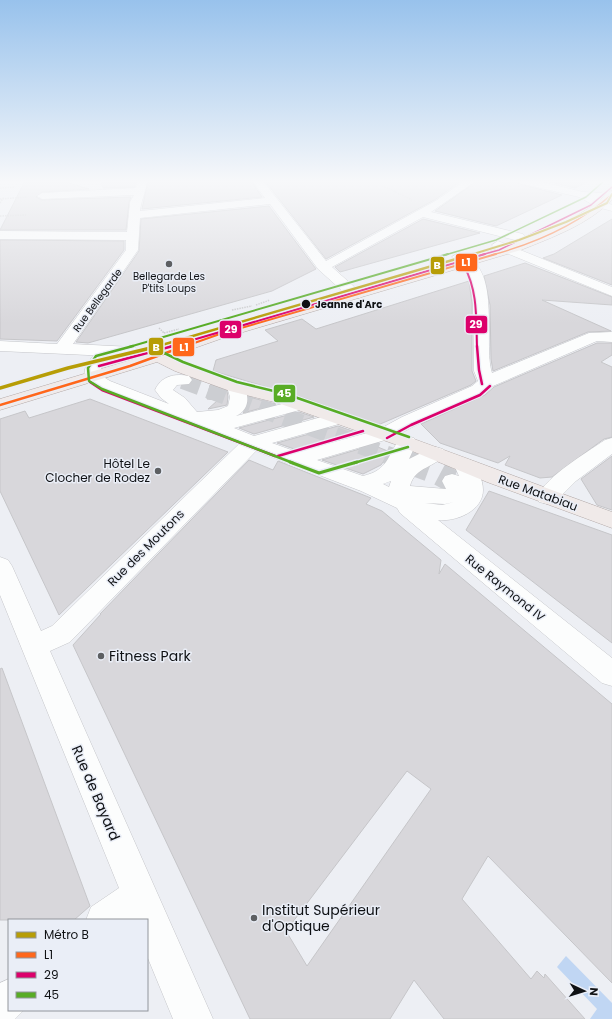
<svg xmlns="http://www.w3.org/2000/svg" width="612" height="1019" viewBox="0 0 612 1019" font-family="Poppins,sans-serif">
<rect width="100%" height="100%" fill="#edeff4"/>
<path fill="#c0d6f3" d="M566 956 612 1003V1019H590L597 1009 557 967Z"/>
<path fill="#d8d7db" stroke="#c6c6c9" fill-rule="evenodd" d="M25 181H62L89 189 42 192 36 197 42 200 131 197 129 202 126 230H0Z
M101 181H135V187L103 188Z
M148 181H251L262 197 142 209Z
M265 181H461L436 199 326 259Z
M477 181H517L519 184 562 195 496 226 435 211Z
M546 181H589L575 188Z
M269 206 316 269 272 291 88 343 76 342 139 251 141 219Z
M423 219 480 233 340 272 335 267Z
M612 219V285L543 258 554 254Z
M0 240 124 241V250L57 341 0 339Z
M525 263 612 297V305L542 300 611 331 588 332 493 371 491 359 490 305 484 276Z
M469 281 472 304V371L476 381 471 385 378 425 307 399 213 371 216 360 278 341 265 330 302 319 316 329Z
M597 343H612V355L601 362 612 367V437L604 439 552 477 540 478 505 465 510 456 498 463 440 443 421 424 485 395 494 387Z
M210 385 227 391 228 397 227 405 208 409 218 400 207 399Z
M249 397 276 404 243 413 248 406Z
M90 399 228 452 59 615 0 491V419L25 411 29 418Z
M299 412 314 417 254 434 239 428Z
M338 426 358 433 297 450 277 443Z
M373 445 390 452 381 465 363 474 322 460Z
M612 456V510L597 505 581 479Z
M249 460 273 470 278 461 371 498 366 504 382 511 441 560 439 574 445 564 612 704V983L488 856 462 899 531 979 537 971 544 978 545 974 585 1019H444L414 980 390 1019H250L73 645 101 614H100ZM407 771 431 789 307 966 286 931Z
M489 491 612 535V643L466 530Z
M2 668 90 906 74 920H0V669Z"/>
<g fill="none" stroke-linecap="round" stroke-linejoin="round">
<path stroke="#ccced2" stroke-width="18" stroke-dasharray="18 9" stroke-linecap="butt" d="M183 380 409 463"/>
<path stroke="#ccced2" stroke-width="23" stroke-dasharray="23 12" stroke-linecap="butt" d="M407 462 437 473 452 481"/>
<defs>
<path id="minor" d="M137 181H147C146 192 141 200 140 211L265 198 252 181H263L326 261 437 200 464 181H476L431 212 523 234 525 237 519 241 423 217 332 267 360 292 362 295 360 298H350L318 269 270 204 140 218 138 250 73 344 132 347 138 349 140 352 138 355 132 357 0 351V341L57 344 126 250V240L0 239V231L127 232 130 202 134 195 42 199 37 196 42 193 136 188Z
M518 181H538L583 192 602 193 603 195 602 197 597 198 612 205V211L597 207 579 197 519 183Z
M498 241 612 287V296L494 248 492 245Z
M458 253C504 264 482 341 492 373L589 333 612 332V342L597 341 493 386 484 394 416 425 392 438 317 460 363 476C388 470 387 457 400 438L407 436 414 438 417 442 409 459 429 449 436 447 443 449 446 453C436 468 415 466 410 486L446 489 442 481 445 476 452 474 459 476 454 465 457 460 464 459 471 460C477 469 483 479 483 490 483 511 456 522 438 520L612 658V686L602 683 400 513 397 508 361 491 256 451 70 642 50 651 213 1019H173L147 956V920H86L91 907 119 888 0 595V557L8 560 12 566 41 631 52 626 239 444 98 389 84 378 85 369 92 357 98 356 104 357 106 361 101 369 102 376 110 381 169 404 161 398 155 390C161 376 175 373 189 376L192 380 189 384 177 385 173 390 185 398 197 412 218 410 228 406 230 397 227 387 230 383 236 382 242 383C250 395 250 409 236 416L301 399 307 400 310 404 307 408 234 428 254 436 339 412 346 414 348 418 346 422 272 443 297 452 378 430 402 417 472 386 478 381 474 371 473 304 470 279 466 269 452 257ZM391 481 389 487 383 484ZM454 502 442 505 425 503 445 504Z
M612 438V454L576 481 555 502 547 504 539 502 536 497C550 474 583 455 605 440Z
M9 979V1010H24L15 1019H0V983Z"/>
<path id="major" d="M612 191V200C587 225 553 237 521 250L223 338 172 356C223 380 278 391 330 409 425 442 518 478 612 512V528L487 482 400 446 278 403 230 391 175 371 157 362 0 410V399L124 362 143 356 145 352 157 351 211 332 498 249 542 233 572 219 598 202 608 192Z"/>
</defs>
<use href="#minor" stroke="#c5c6ca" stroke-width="1"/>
<use href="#major" stroke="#b3aaa9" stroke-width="1"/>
<path stroke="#cccdcf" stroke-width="1.5" stroke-dasharray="1.5 1" stroke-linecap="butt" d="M373 181 412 200
M0 188 15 187
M0 199 28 197
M0 203 4 197
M0 216 26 215
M256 305 270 300
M232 310 252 306
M159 328 164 333
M164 333 179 329"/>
<use href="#minor" fill="#fcfdfd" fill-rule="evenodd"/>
<use href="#major" fill="#f0eae9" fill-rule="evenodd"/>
<defs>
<path id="bus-1-far2" d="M492 255C536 243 578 225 612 194"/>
<path id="bus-1-far1" d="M183 347 217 335 496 254"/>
<path id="bus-1" d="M0 405 130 366 185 346"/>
<path id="bus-2-far2" d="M481 255 499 250 591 205 612 187"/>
<path id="bus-2-far1" d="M464 266C478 291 476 319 477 347
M169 347 485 254"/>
<path id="bus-2" d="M477 346 479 370 482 384
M99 366 173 346
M90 382 102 390 275 456
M387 438 411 425 480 395 490 386
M278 456 363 431"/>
<path id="bus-3-far3" d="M445 255 496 240 586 197 604 181"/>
<path id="bus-3-far2" d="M129 347 448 254"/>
<path id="bus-3-far1" d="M133 346 96 356 88 368 89 381 102 389 293 463
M160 351 183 362 237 382 286 394 409 437
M354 463 408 447"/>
<path id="bus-3" d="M290 462 319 473 357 462"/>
</defs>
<use href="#bus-1-far2" stroke="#eaeef7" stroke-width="3"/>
<use href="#bus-1-far1" stroke="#eaeef7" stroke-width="4"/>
<use href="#bus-1" stroke="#eaeef7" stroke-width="5"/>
<use href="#bus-2-far2" stroke="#eaeef7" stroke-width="3"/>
<use href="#bus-2-far1" stroke="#eaeef7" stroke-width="4"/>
<use href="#bus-2" stroke="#eaeef7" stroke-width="5"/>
<use href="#bus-3-far3" stroke="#eaeef7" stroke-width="3"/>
<use href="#bus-3-far2" stroke="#eaeef7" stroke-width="4"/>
<use href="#bus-3-far1" stroke="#eaeef7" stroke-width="5"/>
<use href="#bus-3" stroke="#eaeef7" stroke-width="6"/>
<use href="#bus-1-far2" stroke="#ff671b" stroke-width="1.5"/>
<use href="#bus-1-far1" stroke="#ff671b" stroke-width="2"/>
<use href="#bus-1" stroke="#ff671b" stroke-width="2.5"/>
<use href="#bus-2-far2" stroke="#dc006b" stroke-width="1.5"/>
<use href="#bus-2-far1" stroke="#dc006b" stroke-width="2"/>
<use href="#bus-2" stroke="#dc006b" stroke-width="2.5"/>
<use href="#bus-3-far3" stroke="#58ac25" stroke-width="1.5"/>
<use href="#bus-3-far2" stroke="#58ac25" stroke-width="2"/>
<use href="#bus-3-far1" stroke="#58ac25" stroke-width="2.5"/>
<use href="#bus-3" stroke="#58ac25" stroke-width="3"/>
<defs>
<path id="metro-1-far2" d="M470 255 519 240 566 222 607 203 612 194"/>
<path id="metro-1-far1" d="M155 347 473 254"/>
<path id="metro-1" d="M0 388 68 368 159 346"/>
</defs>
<use href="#metro-1-far2" stroke="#eaeef7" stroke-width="3.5"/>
<use href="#metro-1-far1" stroke="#eaeef7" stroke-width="4.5"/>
<use href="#metro-1" stroke="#eaeef7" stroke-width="6"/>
<use href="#metro-1-far2" stroke="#b79d06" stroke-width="2"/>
<use href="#metro-1-far1" stroke="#b79d06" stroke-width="2.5"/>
<use href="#metro-1" stroke="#b79d06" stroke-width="3.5"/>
</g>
<linearGradient id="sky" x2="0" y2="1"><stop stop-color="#98c2ec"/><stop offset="0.56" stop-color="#f7f8fa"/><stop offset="1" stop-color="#f7f8fa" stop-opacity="0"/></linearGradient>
<rect width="612" height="324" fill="url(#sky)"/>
<g fill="#5d5f62" stroke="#eaeef7" stroke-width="1.5">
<circle cx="169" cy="264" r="4"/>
<circle cx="158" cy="471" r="4"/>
<circle cx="101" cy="656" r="4"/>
<circle cx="254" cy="918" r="4"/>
</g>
<circle fill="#0f1114" stroke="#eaeef7" stroke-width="1.5" cx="306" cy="304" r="5"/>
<g text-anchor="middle" stroke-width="3" stroke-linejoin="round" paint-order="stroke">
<g font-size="10" fill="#0f1114" stroke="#eaeef7">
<text x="169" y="280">Bellegarde Les<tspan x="169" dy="12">P'tits Loups</tspan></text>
</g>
<g font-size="10" fill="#0f1114" stroke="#eaeef7">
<text transform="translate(97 300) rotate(-54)" y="4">Rue Bellegarde</text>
</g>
<g font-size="10" font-weight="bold" fill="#0f1114" stroke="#eaeef7" text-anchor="start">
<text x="315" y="308">Jeanne d'Arc</text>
</g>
<g font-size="12" fill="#0f1114" stroke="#eaeef7" text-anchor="end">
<text x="150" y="468">Hôtel Le<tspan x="150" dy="14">Clocher de Rodez</tspan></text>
</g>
<g font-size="12" fill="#0f1114" stroke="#eaeef7">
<text transform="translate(538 493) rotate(20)" y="4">Rue Matabiau</text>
<text transform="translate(146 548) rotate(-45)" y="4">Rue des Moutons</text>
<text transform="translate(505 588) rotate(39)" y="4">Rue Raymond IV</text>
</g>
<g font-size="14" fill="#0f1114" stroke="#eaeef7" text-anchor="start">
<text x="109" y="661">Fitness Park</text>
<text x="262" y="915">Institut Supérieur<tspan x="262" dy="16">d'Optique</tspan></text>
</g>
<g font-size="14" fill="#0f1114" stroke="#eaeef7">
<text transform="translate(96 793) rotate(67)" y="5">Rue de Bayard</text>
</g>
</g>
<g stroke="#eaeef7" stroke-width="1.5">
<rect x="455" y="253" width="23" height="19" rx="4" fill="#ff671b"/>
<rect x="430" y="256" width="15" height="19" rx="4" fill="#b79d06"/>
<rect x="465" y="315" width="23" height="19" rx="4" fill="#dc006b"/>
<rect x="219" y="320" width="23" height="19" rx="4" fill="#dc006b"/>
<rect x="148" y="337" width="16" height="19" rx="4" fill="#b79d06"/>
<rect x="172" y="337" width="23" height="20" rx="4" fill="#ff671b"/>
<rect x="273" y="384" width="23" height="19" rx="4" fill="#58ac25"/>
</g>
<g font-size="11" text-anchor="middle" font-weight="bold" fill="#fff">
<text x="466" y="266">L1</text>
<text x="437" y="269">B</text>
<text x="476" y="328">29</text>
<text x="231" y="333">29</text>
<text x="156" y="351">B</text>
<text x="184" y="351">L1</text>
<text x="284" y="397">45</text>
</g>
<rect x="8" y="919" width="140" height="92" fill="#eaeef7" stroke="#92969c"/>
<rect x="16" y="932" width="20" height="6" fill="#b79d06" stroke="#92969c"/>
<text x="44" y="939" font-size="12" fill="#0f1114">Métro B</text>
<rect x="16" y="952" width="20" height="6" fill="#ff671b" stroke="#92969c"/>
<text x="44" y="959" font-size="12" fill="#0f1114">L1</text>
<rect x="16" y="972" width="20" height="6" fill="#dc006b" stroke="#92969c"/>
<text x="44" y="979" font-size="12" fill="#0f1114">29</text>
<rect x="16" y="992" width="20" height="6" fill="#58ac25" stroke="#92969c"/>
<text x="44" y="999" font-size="12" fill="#0f1114">45</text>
<g transform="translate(584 991) rotate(94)" stroke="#eaeef7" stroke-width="3" paint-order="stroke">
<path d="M0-3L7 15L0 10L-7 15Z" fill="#0f1114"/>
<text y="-6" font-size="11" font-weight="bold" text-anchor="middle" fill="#0f1114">N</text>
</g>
</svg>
